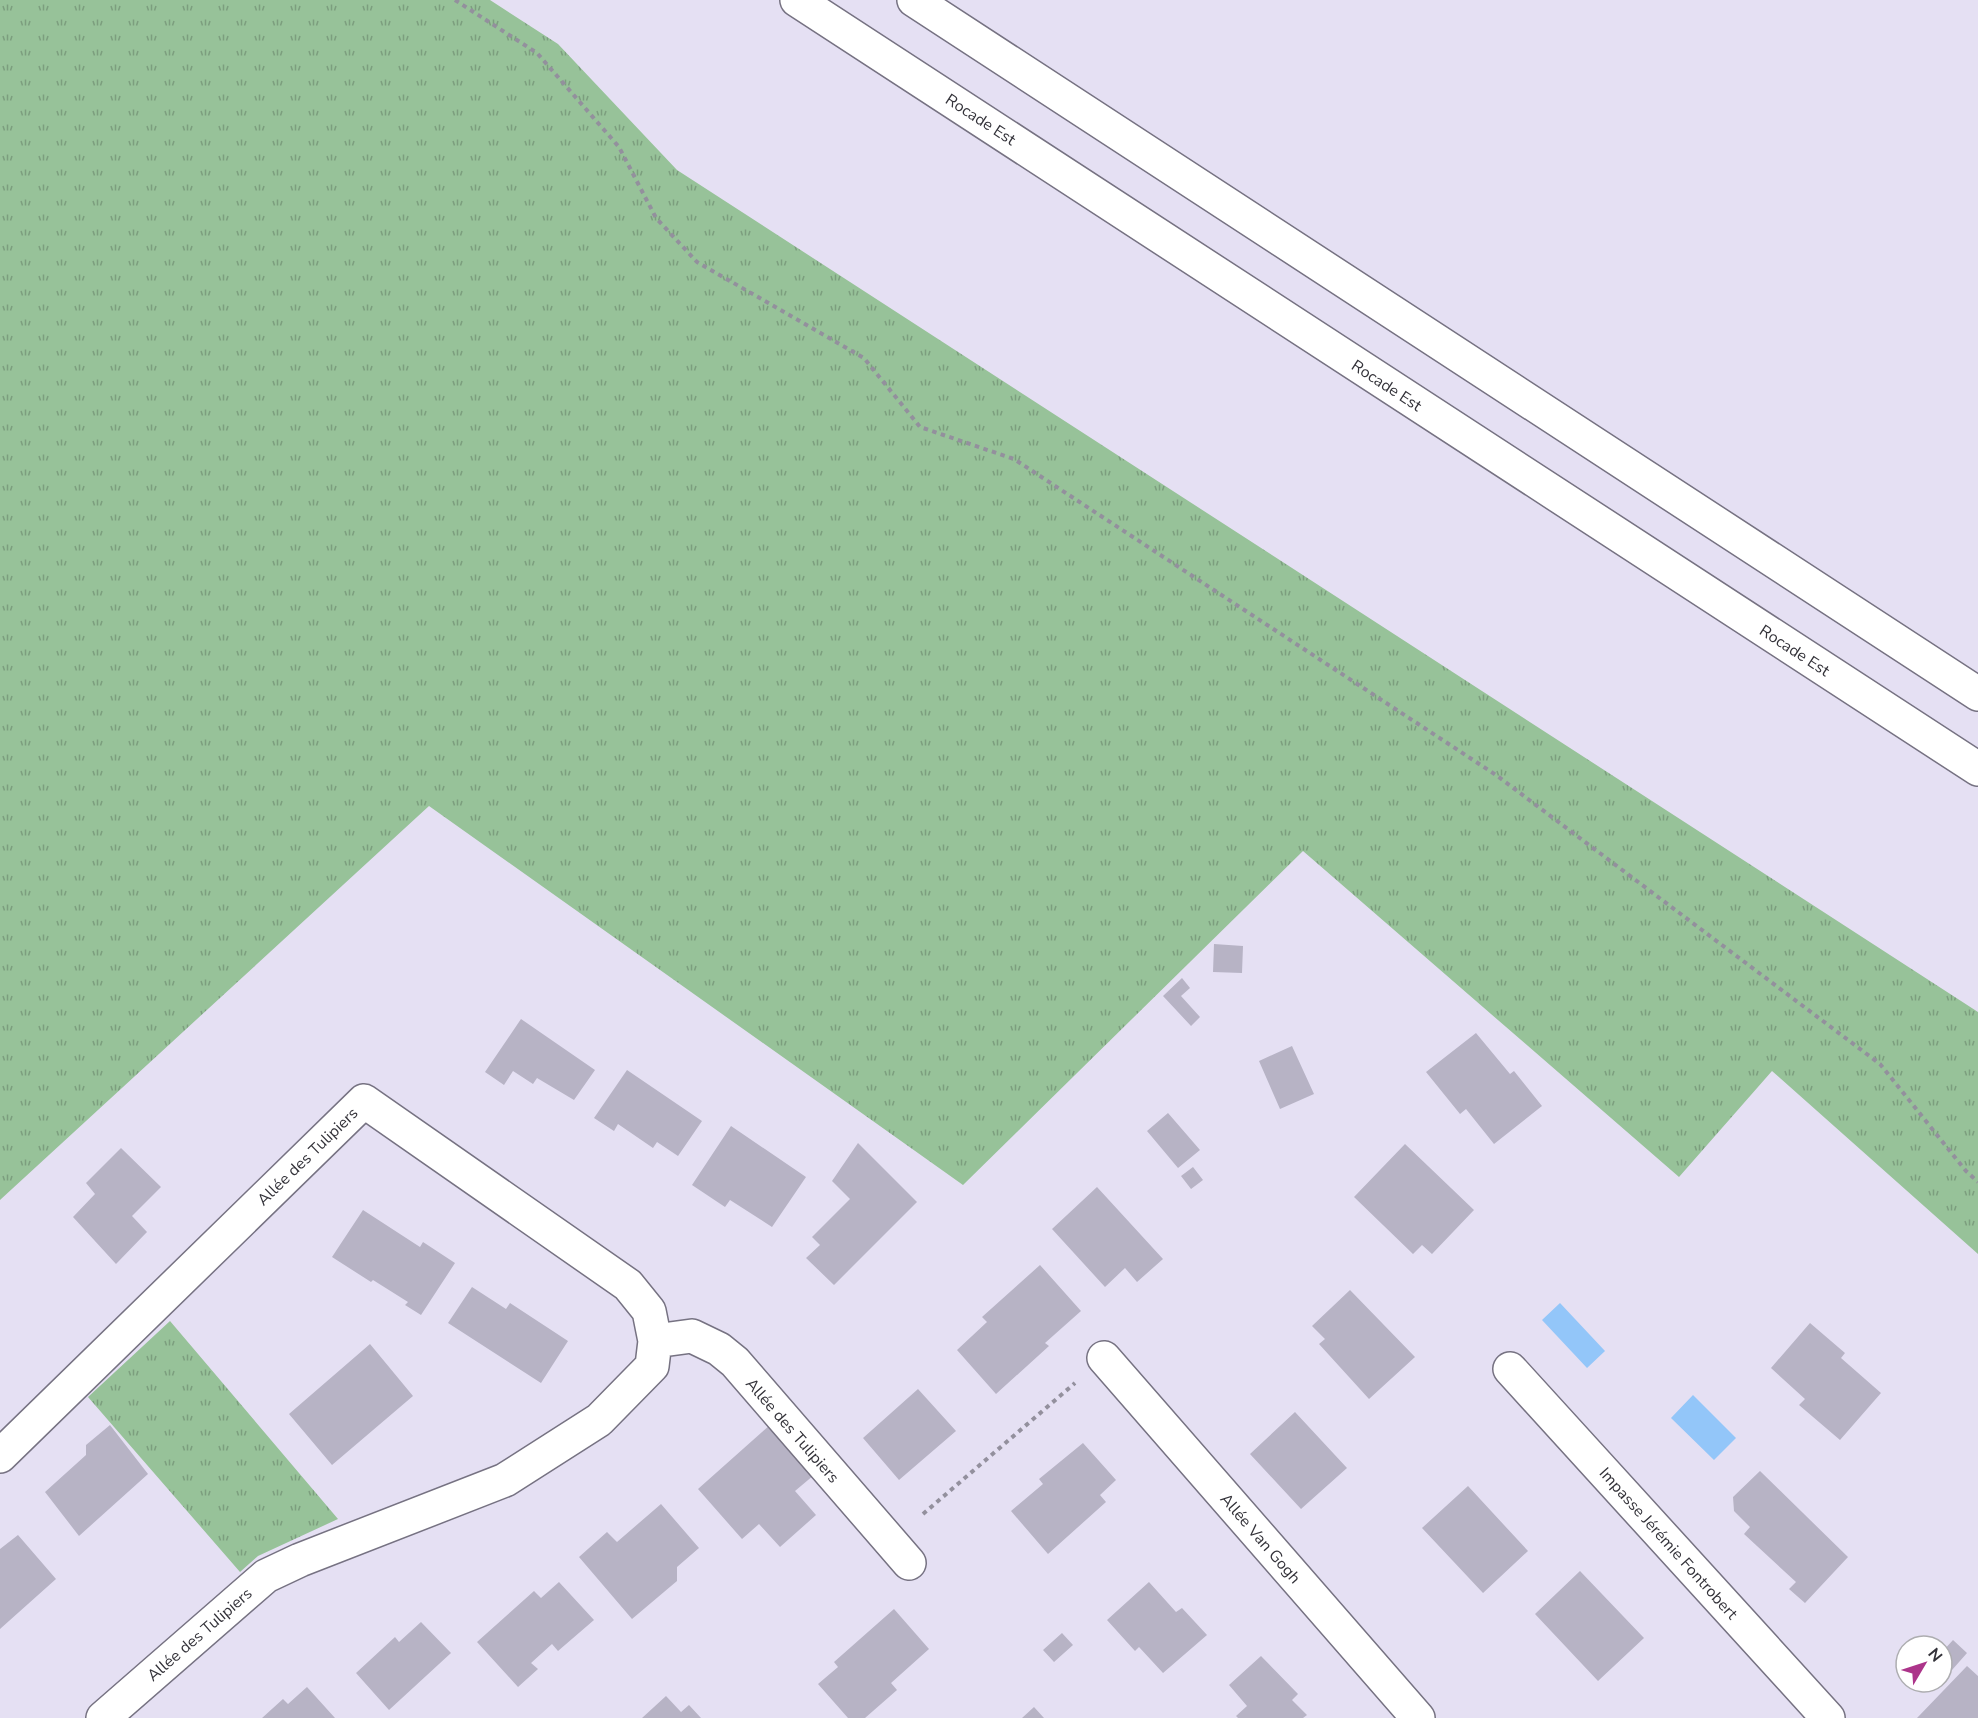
<svg xmlns="http://www.w3.org/2000/svg" width="1978" height="1718" viewBox="0 0 1978 1718" font-family="'Nunito Sans',sans-serif">
<defs>
<pattern id="grass-tufts" width="24" height="20" patternUnits="userSpaceOnUse" patternTransform="scale(1.5)"><rect width="24" height="20" fill="#97c299"/><path d="M3 7l-1-3M5 7V3M7 7l1-3M15 17l-1-3M17 17v-4M19 17l1-3" fill="none" stroke="#7c9e7e"/></pattern>
</defs>
<rect width="100%" height="100%" fill="#e5e0f3"/>
<path fill="url(#grass-tufts)" d="M0 0H490L558 44 677 170 1978 1012V1254L1772 1071 1679 1177 1303 851 963 1185 429 806 0 1200Z
M170 1321 338 1519 258 1556 240 1572 88 1397Z"/>
<path fill="#93c6f9" d="M1560 1303 1605 1351 1587 1368 1542 1320Z
M1693 1395 1736 1438 1714 1460 1671 1418Z"/>
<path fill="#b7b3c5" d="M1214 944 1243 946 1242 973 1213 972Z
M1182 978 1190 988 1181 996 1200 1017 1191 1026 1163 996Z
M521 1019 595 1070 574 1100 537 1078 533 1084 513 1071 504 1085 485 1072Z
M1476 1033 1510 1074 1514 1071 1542 1106 1494 1144 1466 1109 1460 1114 1426 1072Z
M1292 1046 1314 1094 1280 1109 1259 1061Z
M627 1070 702 1121 678 1156 657 1142 653 1148 618 1124 614 1131 594 1118Z
M1168 1113 1200 1150 1178 1168 1147 1131Z
M731 1126 806 1177 772 1227 730 1200 725 1207 692 1185Z
M858 1143 917 1202 834 1285 806 1258 820 1245 812 1237 850 1199 832 1181Z
M1405 1144 1474 1210 1432 1254 1422 1245 1413 1254 1354 1197Z
M121 1148 161 1187 132 1216 147 1232 116 1264 73 1217 95 1194 86 1183Z
M1193 1167 1203 1180 1191 1189 1181 1176Z
M1097 1187 1163 1259 1137 1282 1125 1268 1105 1287 1052 1229Z
M363 1210 420 1247 423 1242 455 1263 421 1315 405 1305 408 1302 373 1280 371 1282 332 1257Z
M1040 1265 1081 1311 1045 1343 1049 1346 996 1394 957 1350 987 1322 982 1317Z
M472 1287 506 1309 510 1303 568 1341 541 1383 448 1323Z
M1350 1290 1415 1357 1369 1399 1319 1344 1325 1339 1312 1326Z
M1810 1323 1845 1353 1841 1358 1881 1393 1840 1440 1799 1405 1805 1399 1771 1368Z
M370 1344 413 1396 332 1465 289 1414Z
M918 1389 956 1431 899 1480 863 1438Z
M1295 1412 1347 1468 1301 1509 1250 1454Z
M110 1425 148 1474 79 1536 45 1492 86 1455V1445Z
M770 1425 814 1475 795 1491 816 1515 780 1547 759 1524 742 1539 698 1489Z
M1083 1443 1116 1480 1100 1495 1106 1502 1048 1554 1011 1511 1043 1484 1039 1479Z
M1760 1471 1848 1557 1805 1603 1789 1589 1796 1582 1744 1534 1750 1527 1734 1511 1733 1497Z
M1468 1486 1528 1551 1483 1593 1422 1528Z
M661 1504 699 1548 677 1567V1581L632 1619 579 1557 607 1532 617 1542Z
M18 1535 56 1579 0 1629V1549Z
M1580 1571 1644 1638 1598 1681 1535 1614Z
M559 1582 594 1620 558 1651 552 1644 531 1663 538 1669 518 1687 477 1642 534 1591 541 1598Z
M1149 1582 1176 1612 1182 1608 1207 1635 1163 1673 1139 1647 1135 1651 1107 1620Z
M894 1609 929 1649 891 1683 897 1690 865 1718H848L818 1684 838 1667 834 1662Z
M421 1622 451 1653 389 1710 356 1673 395 1637 399 1642Z
M1062 1633 1073 1645 1054 1662 1043 1650Z
M1953 1640 1967 1653 1952 1670 1942 1661V1652Z
M1261 1656 1298 1694 1292 1700 1307 1715 1303 1718H1238L1236 1716 1247 1706 1229 1685Z
M1967 1666 1978 1676V1718H1917Z
M307 1687 335 1718H262L283 1699 288 1704Z
M666 1696 681 1712 689 1705 701 1718H642Z
M1034 1707 1044 1718H1022Z"/>
<g fill="none" stroke-linecap="round" stroke-linejoin="round">
<defs>
<path id="street" d="M655 1341 692 1336 719 1349 735 1362 909 1563
M1104 1358 1418 1718
M1510 1369 1828 1718
M0 1456 364 1101 628 1285 649 1311 655 1341 652 1366 599 1420 505 1480 300 1560 266 1576 103 1718"/>
<path id="highway" d="M797 0 1978 769
M914 0 1978 694"/>
</defs>
<use href="#street" stroke="#767282" stroke-width="36"/>
<use href="#highway" stroke="#767282" stroke-width="36"/>
<path stroke="#93909d" stroke-width="4" stroke-dasharray="4.5 4.5" stroke-linecap="butt" d="M455 0 537 53 619 147 656 218 697 262 864 358 920 427 1014 459 1496 775 1880 1064 1966 1171 1978 1182
M923 1514 1075 1383"/>
<use href="#street" stroke="#fff" stroke-width="33"/>
<use href="#highway" stroke="#fff" stroke-width="33"/>
</g>
<g text-anchor="middle" stroke-width="4.5" stroke-linejoin="round" paint-order="stroke">
<g font-size="16" fill="#333239" stroke="#fff">
<text transform="translate(981 119) rotate(33)" y="6">Rocade Est</text>
<text transform="translate(1387 385) rotate(33)" y="6">Rocade Est</text>
<text transform="translate(1795 650) rotate(33)" y="6">Rocade Est</text>
<text transform="translate(307 1156) rotate(-44)" y="6">Allée des Tulipiers</text>
<text transform="translate(793 1430) rotate(49)" y="6">Allée des Tulipiers</text>
<text transform="translate(1261 1538) rotate(49)" y="6">Allée Van Gogh</text>
<text transform="translate(1669 1543) rotate(48)" y="6">Impasse Jérémie Fontrobert</text>
<text transform="translate(199 1634) rotate(-41)" y="6">Allée des Tulipiers</text>
</g>
</g>
<g transform="translate(1924 1664) rotate(51)"><circle r="28" fill="#ffffff" stroke="#adadb0" stroke-width="1.5"/>
<path d="M0-4.5L10 22L0 15L-10 22Z" fill="#ac348a"/>
<text y="-9" font-size="16" font-weight="bold" text-anchor="middle" fill="#333239">N</text>
</g>
</svg>
